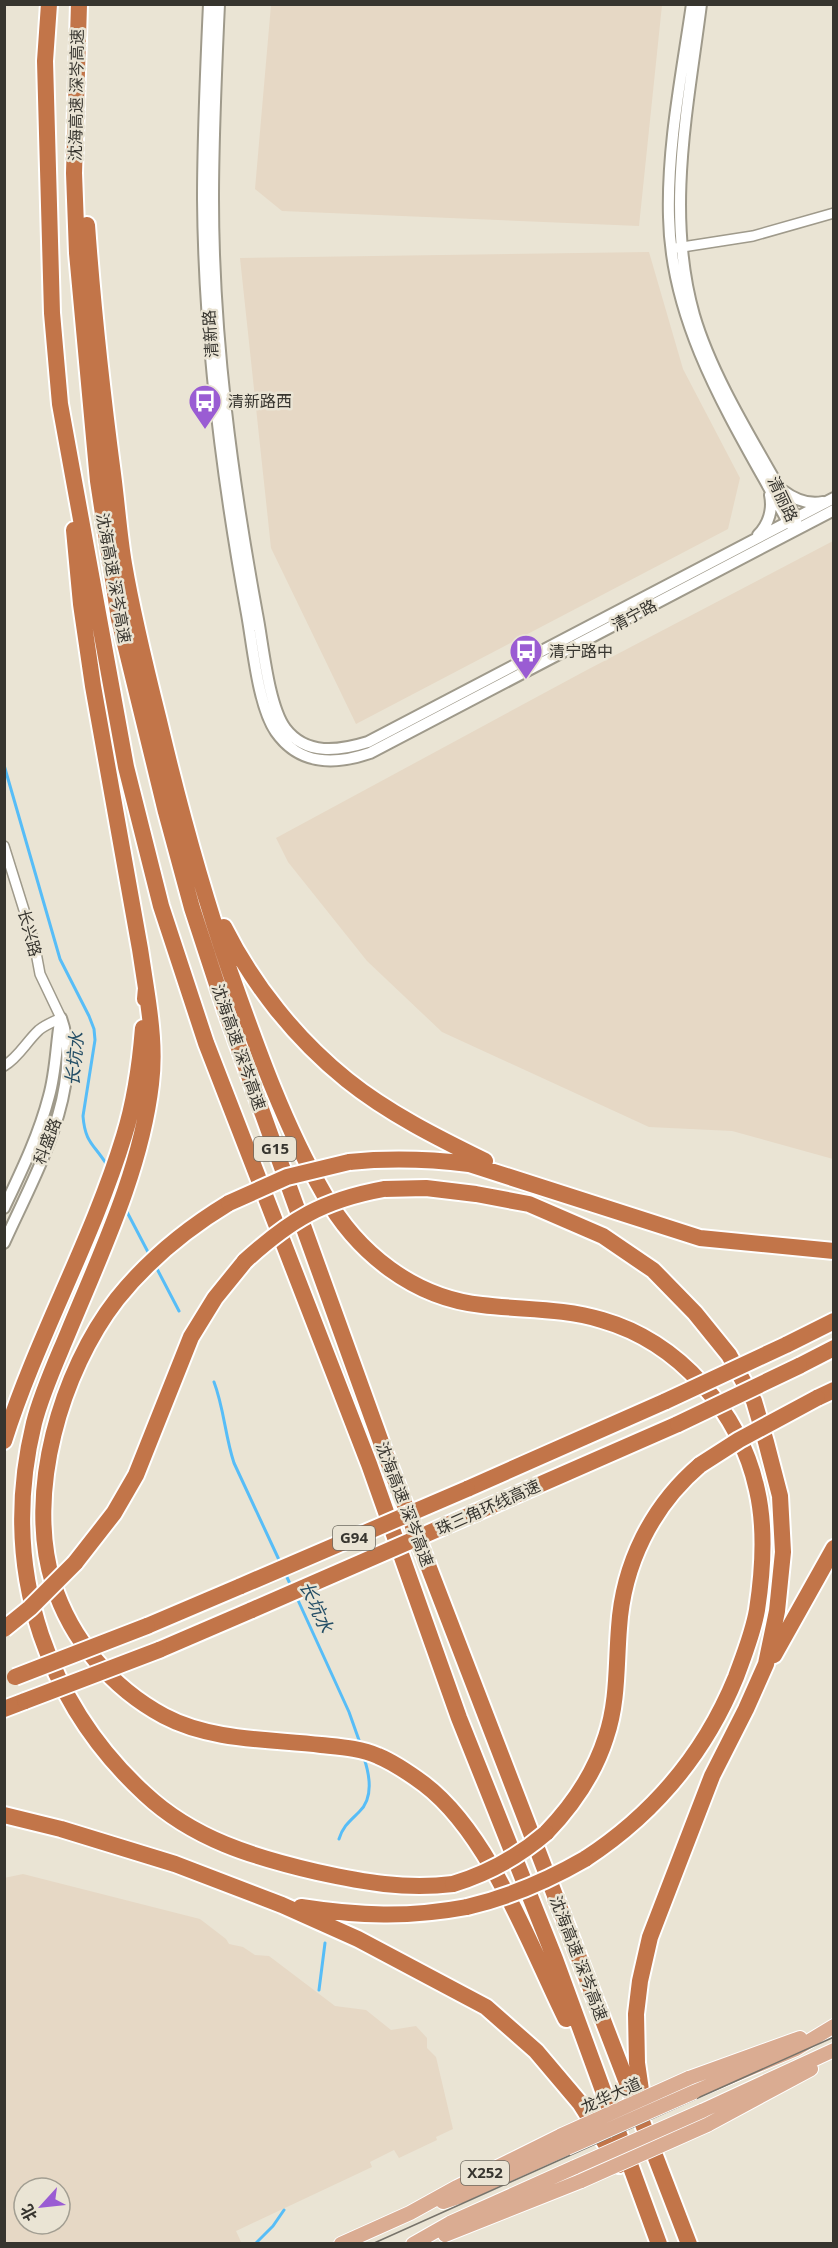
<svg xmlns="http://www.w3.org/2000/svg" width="838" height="2248" font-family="'Open Sans','Noto Sans SC',sans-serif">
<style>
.industrial{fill:#e6d8c5;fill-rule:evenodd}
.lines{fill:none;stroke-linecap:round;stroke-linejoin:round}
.stream{stroke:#57bdf7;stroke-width:3}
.minor-casing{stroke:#9f9a8b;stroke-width:12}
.tertiary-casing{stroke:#9f9a8b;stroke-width:14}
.primary-casing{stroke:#fff;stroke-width:16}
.motorway-casing{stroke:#fff;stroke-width:20}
.minor{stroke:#fff;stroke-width:9}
.tertiary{stroke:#fff;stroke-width:10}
.primary{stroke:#daac92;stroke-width:14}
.motorway{stroke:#c27549;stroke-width:16}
.tram{stroke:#77736a;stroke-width:1.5}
.primary-bridge-casing{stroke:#fff;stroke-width:16;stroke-linecap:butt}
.motorway-bridge-casing{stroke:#fff;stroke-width:20;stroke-linecap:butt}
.primary-bridge{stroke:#daac92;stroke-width:14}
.motorway-bridge{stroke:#c27549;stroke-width:16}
.labels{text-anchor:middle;stroke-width:5;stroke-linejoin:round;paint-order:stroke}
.shield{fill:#eae4d4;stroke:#6d6a60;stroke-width:1.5}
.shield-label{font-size:15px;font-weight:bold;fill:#37352f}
.street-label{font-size:16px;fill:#37352f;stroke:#eae4d4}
.poi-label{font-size:16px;fill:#37352f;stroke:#eae4d4;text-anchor:start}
.water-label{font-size:18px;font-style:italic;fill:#244e66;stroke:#eae4d4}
</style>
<rect width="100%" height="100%" fill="#eae4d4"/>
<path class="industrial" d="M 271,5 L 662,5 L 639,226 L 282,211 L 255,189 Z
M 649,252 L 683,369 L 740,478 L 728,529 L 356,724 L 271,548 L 240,258 Z
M 833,541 L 833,1159 L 732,1131 L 649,1127 L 442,1032 L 367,961 L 288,862 L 276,838 L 585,671 Z
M 23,1874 L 200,1919 L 226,1939 L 229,1944 L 243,1947 L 255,1955 L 269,1956 L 335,2006 L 366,2010 L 391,2030 L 416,2026 L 427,2038 L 427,2048 L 436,2057 L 453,2129 L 436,2137 L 437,2140 L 399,2158 L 394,2150 L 370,2162 L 372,2167 L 236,2231 L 241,2242 L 239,2243 L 5,2243 L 4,1878 ZM 24,2188 L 60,2188 L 60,2224 L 24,2224 Z"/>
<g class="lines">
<path class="stream" d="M 4,765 L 60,959 L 89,1016 L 94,1029 L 95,1040 L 83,1116 C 85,1143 94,1144 107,1165
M 126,1210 L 149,1254
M 155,1265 L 179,1311
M 214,1382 C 224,1408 225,1436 234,1463 L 280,1562
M 285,1573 L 291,1586
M 297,1598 L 349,1712 L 360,1743
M 339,1839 C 343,1826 350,1821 359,1812 C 374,1798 370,1776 364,1758
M 319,1990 L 325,1943
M 255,2244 L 273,2226 L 284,2210"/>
<defs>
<path id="minor" d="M 676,248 L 753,236 L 834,213
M 4,846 L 34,942 L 40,974 L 61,1018 C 53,1022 45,1025 39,1030 C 26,1042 19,1057 4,1066"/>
<path id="tertiary" d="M 209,4 C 206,69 203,134 203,199 C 204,338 222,478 247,614 C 253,647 258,706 276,732 C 300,766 335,765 370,753 L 834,510
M 219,4 C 216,69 213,134 213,199 C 213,338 232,478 257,614 C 263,644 268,704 285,728 C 306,756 339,751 368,742 L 834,498
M 692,4 C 682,74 667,146 669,217 C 671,329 736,426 788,522 L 793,526
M 701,4 C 688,107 665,213 694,315 C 714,383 762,455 796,518 L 796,523
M 782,490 C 794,499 809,505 823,502
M 758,535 C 769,524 773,509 770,495
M 4,1208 C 21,1172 39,1135 49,1096 C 56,1071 56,1046 60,1022
M 4,1243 C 32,1180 86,1088 61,1018"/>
<path id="primary" d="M 689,2078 L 800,2038
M 694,2092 L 796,2049 L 834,2026
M 702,2111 L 834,2050
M 707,2125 L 811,2069
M 443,2202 L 461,2196 L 567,2148
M 445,2235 L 581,2181
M 341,2244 L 410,2213 L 457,2187 L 562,2135
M 413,2244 L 450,2223 L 575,2167"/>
<path id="motorway" d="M 49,4 L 45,61 L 52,313 L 60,404 L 126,767 L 161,906 L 206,1043 L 369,1464 L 459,1718 L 555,1959 L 659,2244
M 79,4 L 74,173 L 77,253 L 98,481 L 119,619 L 166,812 L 192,908 L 225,1009 L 386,1456 L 689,2244
M 87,225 C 93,308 102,391 113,474 C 117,504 119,534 124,564 C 133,617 146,669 159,721 C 179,806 202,890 230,972 C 257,1048 284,1125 324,1194 C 357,1253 414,1298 482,1305 C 522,1310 563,1308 602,1320 C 679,1342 740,1412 757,1490 C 766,1529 763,1571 757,1610 C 753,1633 744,1655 736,1677 C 705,1753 654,1814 585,1859
M 74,530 L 81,604 L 93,686 L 140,949 L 146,988 L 145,999
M 224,927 C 253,985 296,1039 347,1080 C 388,1113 438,1138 485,1161
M 146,988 C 151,1020 155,1052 151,1084 C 141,1170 101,1253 68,1333 C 56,1362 42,1392 34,1423 C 17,1493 18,1566 41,1635 C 62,1697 97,1750 145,1794 C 193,1839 253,1857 317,1872 C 363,1882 405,1890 453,1884
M 349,1162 C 390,1158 428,1159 469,1164 L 700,1238 L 834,1251
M 384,1189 L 426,1188 L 476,1194 L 529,1204 L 603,1236 L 653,1270 L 695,1313 L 729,1355 L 754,1401 L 766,1442 L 780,1496 L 783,1552 L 777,1611 L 766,1664 L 746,1709 L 712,1776 L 650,1937 L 640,1981 L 636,2014 L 637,2063 L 643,2104
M 229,1203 C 186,1229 149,1259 117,1299 C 61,1371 25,1493 53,1583 C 71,1640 112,1688 164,1716 C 211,1741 270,1739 321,1745 C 340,1747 360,1748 378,1756 C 395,1763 409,1773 424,1784 C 489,1833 530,1946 566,2019
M 786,1345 L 834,1321
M 799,1366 L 834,1348
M 817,1398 L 834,1390
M 4,1441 C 37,1337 92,1241 124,1136 C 135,1101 140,1065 143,1028
M 467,1489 L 666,1401
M 477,1512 L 678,1424
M 75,1563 L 114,1513 L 136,1475 L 191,1337 L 215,1298 L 245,1261
M 147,1626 L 241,1586
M 159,1650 L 252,1610
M 774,1655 L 834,1548
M 4,1709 L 25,1701
M 4,1815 L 61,1829 L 175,1864 L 282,1905 L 358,1939 L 486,2007 L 536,2051 L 580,2103 L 619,2165
M 546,1833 C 573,1805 594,1775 606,1737 C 618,1702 616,1665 619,1628 C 623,1564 652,1506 700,1465
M 301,1907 C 359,1916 408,1918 467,1907"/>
</defs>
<use href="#minor" class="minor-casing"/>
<use href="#tertiary" class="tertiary-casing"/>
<use href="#primary" class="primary-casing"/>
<use href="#motorway" class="motorway-casing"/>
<use href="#minor" class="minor"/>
<use href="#tertiary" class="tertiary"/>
<use href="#primary" class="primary"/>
<use href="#motorway" class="motorway"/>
<path class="tram" d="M 372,2244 L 834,2037"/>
<defs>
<path id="primary-bridge" d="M 562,2135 L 689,2078
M 567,2148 L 694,2092
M 575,2167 L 702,2111
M 581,2181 L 707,2125"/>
<path id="motorway-bridge" d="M 229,1203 L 287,1177 L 349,1162
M 245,1261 C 290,1220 323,1200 384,1189
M 666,1401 L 786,1345
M 678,1424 L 799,1366
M 700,1465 L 739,1440 L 817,1398
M 241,1586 L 467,1489
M 252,1610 L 477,1512
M 4,1629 L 30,1608 L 75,1563
M 15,1677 L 147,1626
M 25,1701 L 159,1650
M 453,1884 C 489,1873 518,1857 546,1833
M 467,1907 C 509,1897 547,1881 585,1859"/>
</defs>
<use href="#primary-bridge" class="primary-bridge-casing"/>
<use href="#motorway-bridge" class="motorway-bridge-casing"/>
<use href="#primary-bridge" class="primary-bridge"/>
<use href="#motorway-bridge" class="motorway-bridge"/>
</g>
<defs>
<symbol id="bus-pin" viewBox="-11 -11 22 30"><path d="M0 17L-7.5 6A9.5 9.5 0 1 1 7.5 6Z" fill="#9a5cd3" stroke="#eae4d4"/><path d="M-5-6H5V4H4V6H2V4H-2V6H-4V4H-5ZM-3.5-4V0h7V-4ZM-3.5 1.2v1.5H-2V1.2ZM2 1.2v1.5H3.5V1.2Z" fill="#fff"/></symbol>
</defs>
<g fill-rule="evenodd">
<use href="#bus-pin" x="186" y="382" width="38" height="52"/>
<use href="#bus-pin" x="507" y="632" width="38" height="52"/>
</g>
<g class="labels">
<g class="shield">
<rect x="254" y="1137" width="42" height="24" rx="4.5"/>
<rect x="333" y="1526" width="42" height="24" rx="4.5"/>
<rect x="461" y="2161" width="48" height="24" rx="4.5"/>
</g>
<g class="shield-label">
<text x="275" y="1154">G15</text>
<text x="354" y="1543">G94</text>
<text x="485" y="2178">X252</text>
</g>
<g class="street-label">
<text transform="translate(76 95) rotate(-89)" y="6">沈海高速 深岑高速</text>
<text transform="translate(210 334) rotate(-94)" y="6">清新路</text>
<text transform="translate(783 499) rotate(65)" y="6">清丽路</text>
<text transform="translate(114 578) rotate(80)" y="6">沈海高速 深岑高速</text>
<text transform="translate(634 615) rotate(-28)" y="6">清宁路</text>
<text transform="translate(30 933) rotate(75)" y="6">长兴路</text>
<text transform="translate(239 1047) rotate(71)" y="6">沈海高速 深岑高速</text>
<text transform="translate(47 1141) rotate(-69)" y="6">科盛路</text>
<text transform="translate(405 1504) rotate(69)" y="6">沈海高速 深岑高速</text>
<text transform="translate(488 1507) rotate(-24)" y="6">珠三角环线高速</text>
<text transform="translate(579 1958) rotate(69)" y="6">沈海高速 深岑高速</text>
<text transform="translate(611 2095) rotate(-24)" y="6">龙华大道</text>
</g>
<g class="poi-label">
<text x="228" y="407">清新路西</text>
<text x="549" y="657">清宁路中</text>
</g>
<g class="water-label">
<text transform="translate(75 1059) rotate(-85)" y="6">长坑水</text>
<text transform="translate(316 1607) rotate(65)" y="6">长坑水</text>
</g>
</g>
<rect width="838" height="2248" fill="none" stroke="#37352f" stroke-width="12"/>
<g transform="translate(42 2206) rotate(243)"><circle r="28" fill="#eae4d4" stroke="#a29e92" stroke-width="1.5"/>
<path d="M0-4.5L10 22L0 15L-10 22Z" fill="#9a5cd3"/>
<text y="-9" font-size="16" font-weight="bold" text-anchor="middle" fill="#37352f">北</text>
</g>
</svg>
